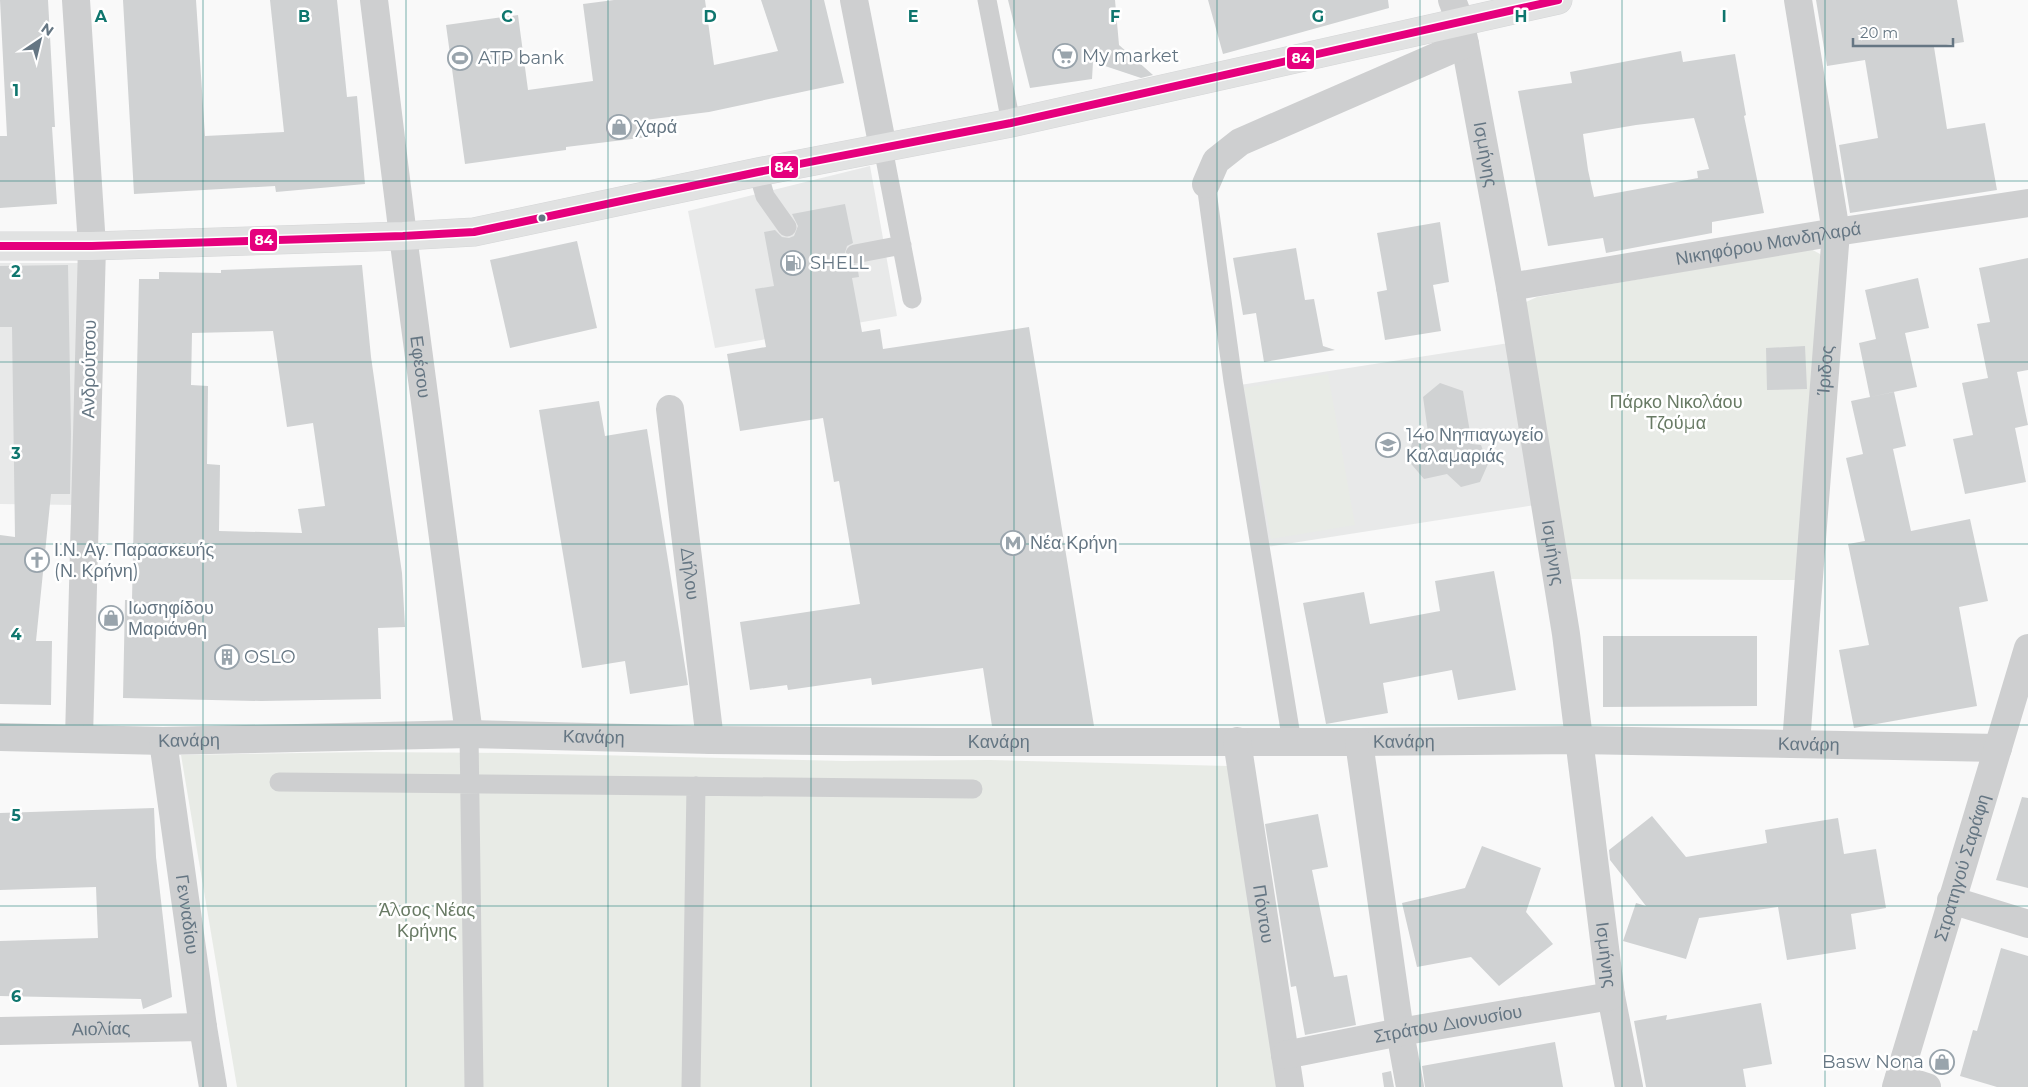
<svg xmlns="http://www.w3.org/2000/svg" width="2028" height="1087" font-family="Montserrat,sans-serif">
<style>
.built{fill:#e8e9e9}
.green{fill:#e8ebe6}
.building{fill:#d0d2d3;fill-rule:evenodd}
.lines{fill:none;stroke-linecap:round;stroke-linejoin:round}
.secondary-casing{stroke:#d5d6d7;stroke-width:29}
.service{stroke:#cecfd0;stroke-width:19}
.minor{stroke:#cecfd0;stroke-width:28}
.tertiary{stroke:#cecfd0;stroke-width:28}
.secondary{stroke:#e1e2e2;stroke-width:28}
.bus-1-casing{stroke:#fff;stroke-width:11}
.bus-1{stroke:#e5007d;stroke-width:8}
.grid{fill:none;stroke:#0f766e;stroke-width:1;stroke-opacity:0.55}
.bus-dot{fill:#657683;stroke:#fff;stroke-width:2}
.labels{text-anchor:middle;stroke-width:5;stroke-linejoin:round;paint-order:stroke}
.poi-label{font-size:18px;fill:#657683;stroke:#fff;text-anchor:start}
.street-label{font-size:18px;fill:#657683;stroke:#fff}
.park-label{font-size:18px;fill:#687a64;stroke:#fff}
.grid-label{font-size:16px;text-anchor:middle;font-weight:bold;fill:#0f766e;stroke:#fff;stroke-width:5;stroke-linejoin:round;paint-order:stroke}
.line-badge{stroke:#fff;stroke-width:2}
.badge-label{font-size:14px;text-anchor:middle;font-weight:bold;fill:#fff}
</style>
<rect width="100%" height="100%" fill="#f9f9f9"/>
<path class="built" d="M 870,166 L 897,316 L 715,348 L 688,211 Z
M 0,263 L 80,263 L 76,505 L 0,504 Z
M 1509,343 L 1535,505 L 1266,547 L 1240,385 Z"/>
<path class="green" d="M 1811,249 L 1820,254 L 1825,263 L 1799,580 L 1565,579 L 1521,310 L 1526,302 L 1537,297 Z
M 1328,374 L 1355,525 L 1271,539 L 1244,388 Z
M 366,752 L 513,753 L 843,761 L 990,760 L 1228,766 L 1282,1087 L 237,1087 L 181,755 Z"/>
<path class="building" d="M 0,0 L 48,0 L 55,127 L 52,127 L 57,204 L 0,208 L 0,136 L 7,136 Z
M 123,0 L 196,0 L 205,136 L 284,132 L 270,0 L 337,0 L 347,97 L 357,96 L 365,184 L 276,192 L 275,186 L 134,194 Z
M 614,0 L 705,0 L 714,65 L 778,51 L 761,0 L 824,0 L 844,83 L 709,112 L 645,120 L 648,137 L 566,147 L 566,150 L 465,164 L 446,25 L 518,15 L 528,90 L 593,81 L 583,4 Z
M 1008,0 L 1115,0 L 1119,45 L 1153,75 L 1141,78 L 1093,62 L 1092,79 L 1030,88 Z
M 1208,0 L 1388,0 L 1389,8 L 1223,54 Z
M 1816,0 L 1957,0 L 1964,42 L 1934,47 L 1947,129 L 1985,123 L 1997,190 L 1850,213 L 1839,145 L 1878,138 L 1865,60 L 1827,66 Z
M 1681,51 L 1683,62 L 1735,54 L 1746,115 L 1744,116 L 1764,213 L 1712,222 L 1712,233 L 1606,253 L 1603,238 L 1548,246 L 1518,91 L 1572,83 L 1570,72 ZM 1694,118 L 1709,169 L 1697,171 L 1698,178 L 1594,197 L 1588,170 L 1583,134 L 1636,125 Z
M 845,204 L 853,243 L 847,246 L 844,256 L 847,262 L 857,265 L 859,277 L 852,278 L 862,332 L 880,329 L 883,349 L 1029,327 L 1094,726 L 992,726 L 983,668 L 872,685 L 871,678 L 788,690 L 787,685 L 750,690 L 740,622 L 860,604 L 839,481 L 834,482 L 823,418 L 740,431 L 727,354 L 766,347 L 755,289 L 774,286 L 764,232 L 775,230 L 782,237 L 789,238 L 794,236 L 798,226 L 792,214 Z
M 1440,222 L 1449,282 L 1433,285 L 1441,331 L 1385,340 L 1377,292 L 1387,290 L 1377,233 Z
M 577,241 L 597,328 L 510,348 L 490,260 Z
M 1296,248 L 1305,300 L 1314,299 L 1323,346 L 1335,350 L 1264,362 L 1256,313 L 1243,315 L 1233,258 Z
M 2028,258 L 2028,370 L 2017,372 L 2028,425 L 2015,428 L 2026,482 L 1965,494 L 1953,439 L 1973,435 L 1962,383 L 1988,378 L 1977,324 L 1990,322 L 1979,268 Z
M 68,265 L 71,434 L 70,494 L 51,494 L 36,641 L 52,641 L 51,705 L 0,704 L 0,535 L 15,537 L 12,327 L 0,327 L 0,266 Z
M 362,265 L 371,357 L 402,573 L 405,627 L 378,628 L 381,699 L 261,701 L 123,698 L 125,600 L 132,600 L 139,279 L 159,279 L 159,272 L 221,273 L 221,270 ZM 273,331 L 287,427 L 313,423 L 325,506 L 298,509 L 302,533 L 219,531 L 220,465 L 207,464 L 208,386 L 191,385 L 192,333 Z
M 1918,278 L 1929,328 L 1905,333 L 1917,387 L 1870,397 L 1859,343 L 1876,339 L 1865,290 Z
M 1805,346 L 1807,389 L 1767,390 L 1766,348 Z
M 1440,383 L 1463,391 L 1472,444 L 1481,445 L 1488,464 L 1480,482 L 1461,487 L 1447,474 L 1424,479 L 1407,459 L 1415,434 L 1428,432 L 1423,397 Z
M 1894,392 L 1906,446 L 1893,449 L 1911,531 L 1970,519 L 1988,601 L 1959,607 L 1977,706 L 1854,728 L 1839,650 L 1869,645 L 1848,544 L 1865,541 L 1846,458 L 1863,454 L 1851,401 Z
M 599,401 L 605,436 L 647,429 L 688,685 L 630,694 L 625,661 L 582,668 L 539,410 Z
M 1494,571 L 1516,690 L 1458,700 L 1452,670 L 1383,683 L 1388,713 L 1326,724 L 1303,603 L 1364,592 L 1370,624 L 1440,611 L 1435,581 Z
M 1603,636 L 1757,636 L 1757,706 L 1603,707 Z
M 2022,797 L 2028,798 L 2028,888 L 1996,880 Z
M 154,808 L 156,857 L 172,997 L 143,1009 L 141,999 L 0,996 L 0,941 L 98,938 L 96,887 L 0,890 L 0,813 Z
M 1318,814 L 1328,867 L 1312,870 L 1334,977 L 1347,975 L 1356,1025 L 1305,1035 L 1296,986 L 1291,987 L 1265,824 Z
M 1652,816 L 1686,857 L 1767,843 L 1765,830 L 1838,818 L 1844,854 L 1876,849 L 1886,908 L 1851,914 L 1856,949 L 1787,960 L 1778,907 L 1699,918 L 1686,959 L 1623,941 L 1636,903 L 1646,906 L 1610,860 L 1609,850 Z
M 1482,846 L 1541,868 L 1526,912 L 1553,944 L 1499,986 L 1471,957 L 1417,967 L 1402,903 L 1465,888 Z
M 2001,948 L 2028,956 L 2028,1087 L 1997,1087 L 1960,1076 L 1973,1030 L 1977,1031 Z
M 1761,1003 L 1772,1064 L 1743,1069 L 1746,1087 L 1646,1087 L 1634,1021 L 1667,1015 L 1666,1020 Z
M 1555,1042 L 1563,1087 L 1425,1087 L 1422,1066 Z
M 1391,1071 L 1394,1087 L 1384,1087 L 1382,1073 Z"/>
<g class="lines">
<defs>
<path id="secondary" d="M 0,246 L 92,246 L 403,236 L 474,232 L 758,172 L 1011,123 L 1558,0"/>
</defs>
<use href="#secondary" class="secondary-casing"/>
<path class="service" d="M 987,0 L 1011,123
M 883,148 L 912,299
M 758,172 L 765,196 L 787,227
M 1206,184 L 1233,381 L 1292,742
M 855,254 L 902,245
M 469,734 L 474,1087
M 279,782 L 973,789
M 691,1087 L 696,786"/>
<g class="minor">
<path d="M 76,0 L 92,246 L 79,738"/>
<path d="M 854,0 L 883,148"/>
<path id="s1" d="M 1452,0 L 1460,21 L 1465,44 L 1510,287 L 1566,634 L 1611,996 L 1629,1087"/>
<path d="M 1206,184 L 1216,161 L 1240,142 L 1465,44"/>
<path id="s2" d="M 403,236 L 469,734"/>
<path id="s3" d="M 1510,287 L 1836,232 L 2028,203"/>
<path id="s4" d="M 670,409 L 710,740"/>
<path id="s5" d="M 0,737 L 163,741 L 469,734 L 710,740 L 938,742 L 1359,742 L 1578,740 L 1998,748"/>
<path id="s6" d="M 163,741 L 203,1027 L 213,1087"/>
<path id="s7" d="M 1237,741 L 1290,1087"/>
<path d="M 1359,742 L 1400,1032 L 1410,1087"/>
<path id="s8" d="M 1796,743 L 1836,232 L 1798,0"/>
<path d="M 1951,900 L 2028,924"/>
<path id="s9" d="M 0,1031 L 203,1027"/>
<path id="s10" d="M 1285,1055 L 1400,1032 L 1611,996"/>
<path d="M 1899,1078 L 1927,1087"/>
</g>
<g class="tertiary">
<path d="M 374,0 L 403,236"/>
<path id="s11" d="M 1896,1087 L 2028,648"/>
</g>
<use href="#secondary" class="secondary"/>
<defs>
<path id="bus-1" d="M 0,246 L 92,246 L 403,236 L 474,232 L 758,172 L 1011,123 L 1558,0"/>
</defs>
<use href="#bus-1" class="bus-1-casing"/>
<use href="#bus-1" class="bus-1"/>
</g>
<path class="grid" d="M 203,0 L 203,1087M 406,0 L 406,1087M 608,0 L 608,1087M 811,0 L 811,1087M 1014,0 L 1014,1087M 1217,0 L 1217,1087M 1420,0 L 1420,1087M 1622,0 L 1622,1087M 1825,0 L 1825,1087M 0,181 L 2028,181M 0,362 L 2028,362M 0,544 L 2028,544M 0,725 L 2028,725M 0,906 L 2028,906"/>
<defs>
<symbol id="supermarket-ring" viewBox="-11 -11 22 22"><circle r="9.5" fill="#fff" stroke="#99a4ac" stroke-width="1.5"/><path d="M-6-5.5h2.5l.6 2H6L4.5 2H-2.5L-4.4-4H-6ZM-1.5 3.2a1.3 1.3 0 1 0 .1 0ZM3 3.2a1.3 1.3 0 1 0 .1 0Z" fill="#99a4ac"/></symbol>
<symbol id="stadium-ring" viewBox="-11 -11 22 22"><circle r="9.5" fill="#fff" stroke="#99a4ac" stroke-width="1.5"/><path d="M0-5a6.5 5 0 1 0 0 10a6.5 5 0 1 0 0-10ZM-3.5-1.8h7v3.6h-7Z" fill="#99a4ac"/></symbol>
<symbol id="shop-ring" viewBox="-11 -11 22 22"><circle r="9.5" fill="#fff" stroke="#99a4ac" stroke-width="1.5"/><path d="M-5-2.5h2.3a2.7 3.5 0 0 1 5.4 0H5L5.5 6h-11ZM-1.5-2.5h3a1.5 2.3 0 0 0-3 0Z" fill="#99a4ac"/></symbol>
<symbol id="fuel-ring" viewBox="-11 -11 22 22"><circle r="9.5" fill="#fff" stroke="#99a4ac" stroke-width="1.5"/><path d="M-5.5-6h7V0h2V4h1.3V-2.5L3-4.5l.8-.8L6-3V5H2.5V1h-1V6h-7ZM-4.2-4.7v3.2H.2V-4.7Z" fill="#99a4ac"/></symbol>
<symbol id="school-ring" viewBox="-11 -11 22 22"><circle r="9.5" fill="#fff" stroke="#99a4ac" stroke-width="1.5"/><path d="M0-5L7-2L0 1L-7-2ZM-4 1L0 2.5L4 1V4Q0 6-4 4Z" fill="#99a4ac"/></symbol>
<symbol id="metro-ring" viewBox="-11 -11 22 22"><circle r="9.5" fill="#fff" stroke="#99a4ac" stroke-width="1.5"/><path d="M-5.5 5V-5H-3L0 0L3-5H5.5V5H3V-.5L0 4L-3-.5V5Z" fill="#99a4ac"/></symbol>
<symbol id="church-ring" viewBox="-11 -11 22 22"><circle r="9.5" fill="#fff" stroke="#99a4ac" stroke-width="1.5"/><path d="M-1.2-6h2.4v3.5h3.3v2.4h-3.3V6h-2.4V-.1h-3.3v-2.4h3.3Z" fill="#99a4ac"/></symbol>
<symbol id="building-ring" viewBox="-11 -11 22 22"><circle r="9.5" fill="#fff" stroke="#99a4ac" stroke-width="1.5"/><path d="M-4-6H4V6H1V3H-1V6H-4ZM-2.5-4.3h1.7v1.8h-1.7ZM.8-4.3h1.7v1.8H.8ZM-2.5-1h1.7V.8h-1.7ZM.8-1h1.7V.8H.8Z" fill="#99a4ac"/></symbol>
</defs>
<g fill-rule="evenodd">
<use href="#supermarket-ring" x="1051" y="42" width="28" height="28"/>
<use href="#stadium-ring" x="446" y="44" width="28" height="28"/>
<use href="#shop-ring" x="605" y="113" width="28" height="28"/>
<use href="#fuel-ring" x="779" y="249" width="28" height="28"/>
<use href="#school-ring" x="1374" y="431" width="28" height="28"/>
<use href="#metro-ring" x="999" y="529" width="28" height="28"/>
<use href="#church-ring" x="23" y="546" width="28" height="28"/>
<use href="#shop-ring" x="97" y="604" width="28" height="28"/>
<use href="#building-ring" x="213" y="643" width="28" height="28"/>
<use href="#shop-ring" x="1928" y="1048" width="28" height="28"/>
</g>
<circle class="bus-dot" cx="542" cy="218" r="4.5"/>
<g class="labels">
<g class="poi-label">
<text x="1082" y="62">My market</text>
<text x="478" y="64">ATP bank</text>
<text x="636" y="133">Χαρά</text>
<text x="810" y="269">SHELL</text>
<text x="1406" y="441">14ο Νηπιαγωγείο<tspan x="1406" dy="21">Καλαμαριάς</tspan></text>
<text x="1030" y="549">Νέα Κρήνη</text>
<text x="54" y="556">Ι.Ν. Αγ. Παρασκευής<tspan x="54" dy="21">(Ν. Κρήνη)</tspan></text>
<text x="128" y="614">Ιωσηφίδου<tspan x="128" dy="21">Μαριάνθη</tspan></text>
<text x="244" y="663">OSLO</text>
<text x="1924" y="1068" text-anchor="end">Basw Nona</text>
</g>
<g class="street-label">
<text dy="6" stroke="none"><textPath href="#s1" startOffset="158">Ισμήνης</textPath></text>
<text dy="6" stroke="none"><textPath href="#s3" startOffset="262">Νικηφόρου Μανδηλαρά</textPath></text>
<text dy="6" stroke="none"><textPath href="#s2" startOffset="132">Εφέσου</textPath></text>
<text transform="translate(89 369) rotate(-89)" y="6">Ανδρούτσου</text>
<text dy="6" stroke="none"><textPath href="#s8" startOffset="374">Ίριδος</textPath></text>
<text dy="6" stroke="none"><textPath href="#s1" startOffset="562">Ισμήνης</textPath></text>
<text dy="6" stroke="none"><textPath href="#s4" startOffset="166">Δήλου</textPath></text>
<text dy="6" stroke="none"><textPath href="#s5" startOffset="594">Κανάρη</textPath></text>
<text dy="6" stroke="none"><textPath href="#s5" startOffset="189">Κανάρη</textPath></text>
<text dy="6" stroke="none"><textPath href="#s5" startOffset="999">Κανάρη</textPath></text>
<text dy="6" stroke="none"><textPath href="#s5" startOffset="1404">Κανάρη</textPath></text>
<text dy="6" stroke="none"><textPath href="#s5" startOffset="1809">Κανάρη</textPath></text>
<text dy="6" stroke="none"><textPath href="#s11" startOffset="229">Στρατηγού Σαράφη</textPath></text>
<text dy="6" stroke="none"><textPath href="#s6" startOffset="175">Γενναδίου</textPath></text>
<text dy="6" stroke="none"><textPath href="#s7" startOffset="175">Πόντου</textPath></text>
<text dy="6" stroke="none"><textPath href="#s1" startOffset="968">Ισμήνης</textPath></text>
<text dy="6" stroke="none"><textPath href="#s10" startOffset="166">Στράτου Διονυσίου</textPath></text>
<text dy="6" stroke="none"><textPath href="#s9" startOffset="101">Αιολίας</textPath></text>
</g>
<g class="park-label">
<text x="1676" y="408">Πάρκο Νικολάου<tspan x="1676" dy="21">Τζούμα</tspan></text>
<text x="427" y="916">Άλσος Νέας<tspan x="427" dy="21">Κρήνης</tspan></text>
</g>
</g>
<g class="grid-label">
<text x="101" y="22">A</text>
<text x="304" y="22">B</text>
<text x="507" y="22">C</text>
<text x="710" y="22">D</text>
<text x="913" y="22">E</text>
<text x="1115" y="22">F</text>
<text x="1318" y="22">G</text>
<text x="1521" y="22">H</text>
<text x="1724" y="22">I</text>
<text x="16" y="96">1</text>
<text x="16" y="277">2</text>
<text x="16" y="459">3</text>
<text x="16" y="640">4</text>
<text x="16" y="821">5</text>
<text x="16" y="1002">6</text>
</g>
<g class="line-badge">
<rect x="1286" y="46" width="29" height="24" rx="5" fill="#e5007d"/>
<rect x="770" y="155" width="29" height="24" rx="5" fill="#e5007d"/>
<rect x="249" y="228" width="29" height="24" rx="5" fill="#e5007d"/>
</g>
<g class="badge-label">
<text x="1301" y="63">84</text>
<text x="784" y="172">84</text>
<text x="264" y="245">84</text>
</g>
<g transform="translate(40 40) rotate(35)" stroke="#ffffff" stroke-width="4" paint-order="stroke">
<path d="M0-4L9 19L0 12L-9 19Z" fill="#657683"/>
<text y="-8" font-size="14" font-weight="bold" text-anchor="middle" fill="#657683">N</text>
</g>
<path d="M1853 38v8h100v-8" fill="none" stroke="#657683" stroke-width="2.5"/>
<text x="1860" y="38" font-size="15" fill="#657683" stroke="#ffffff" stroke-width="4" paint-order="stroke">20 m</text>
</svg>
